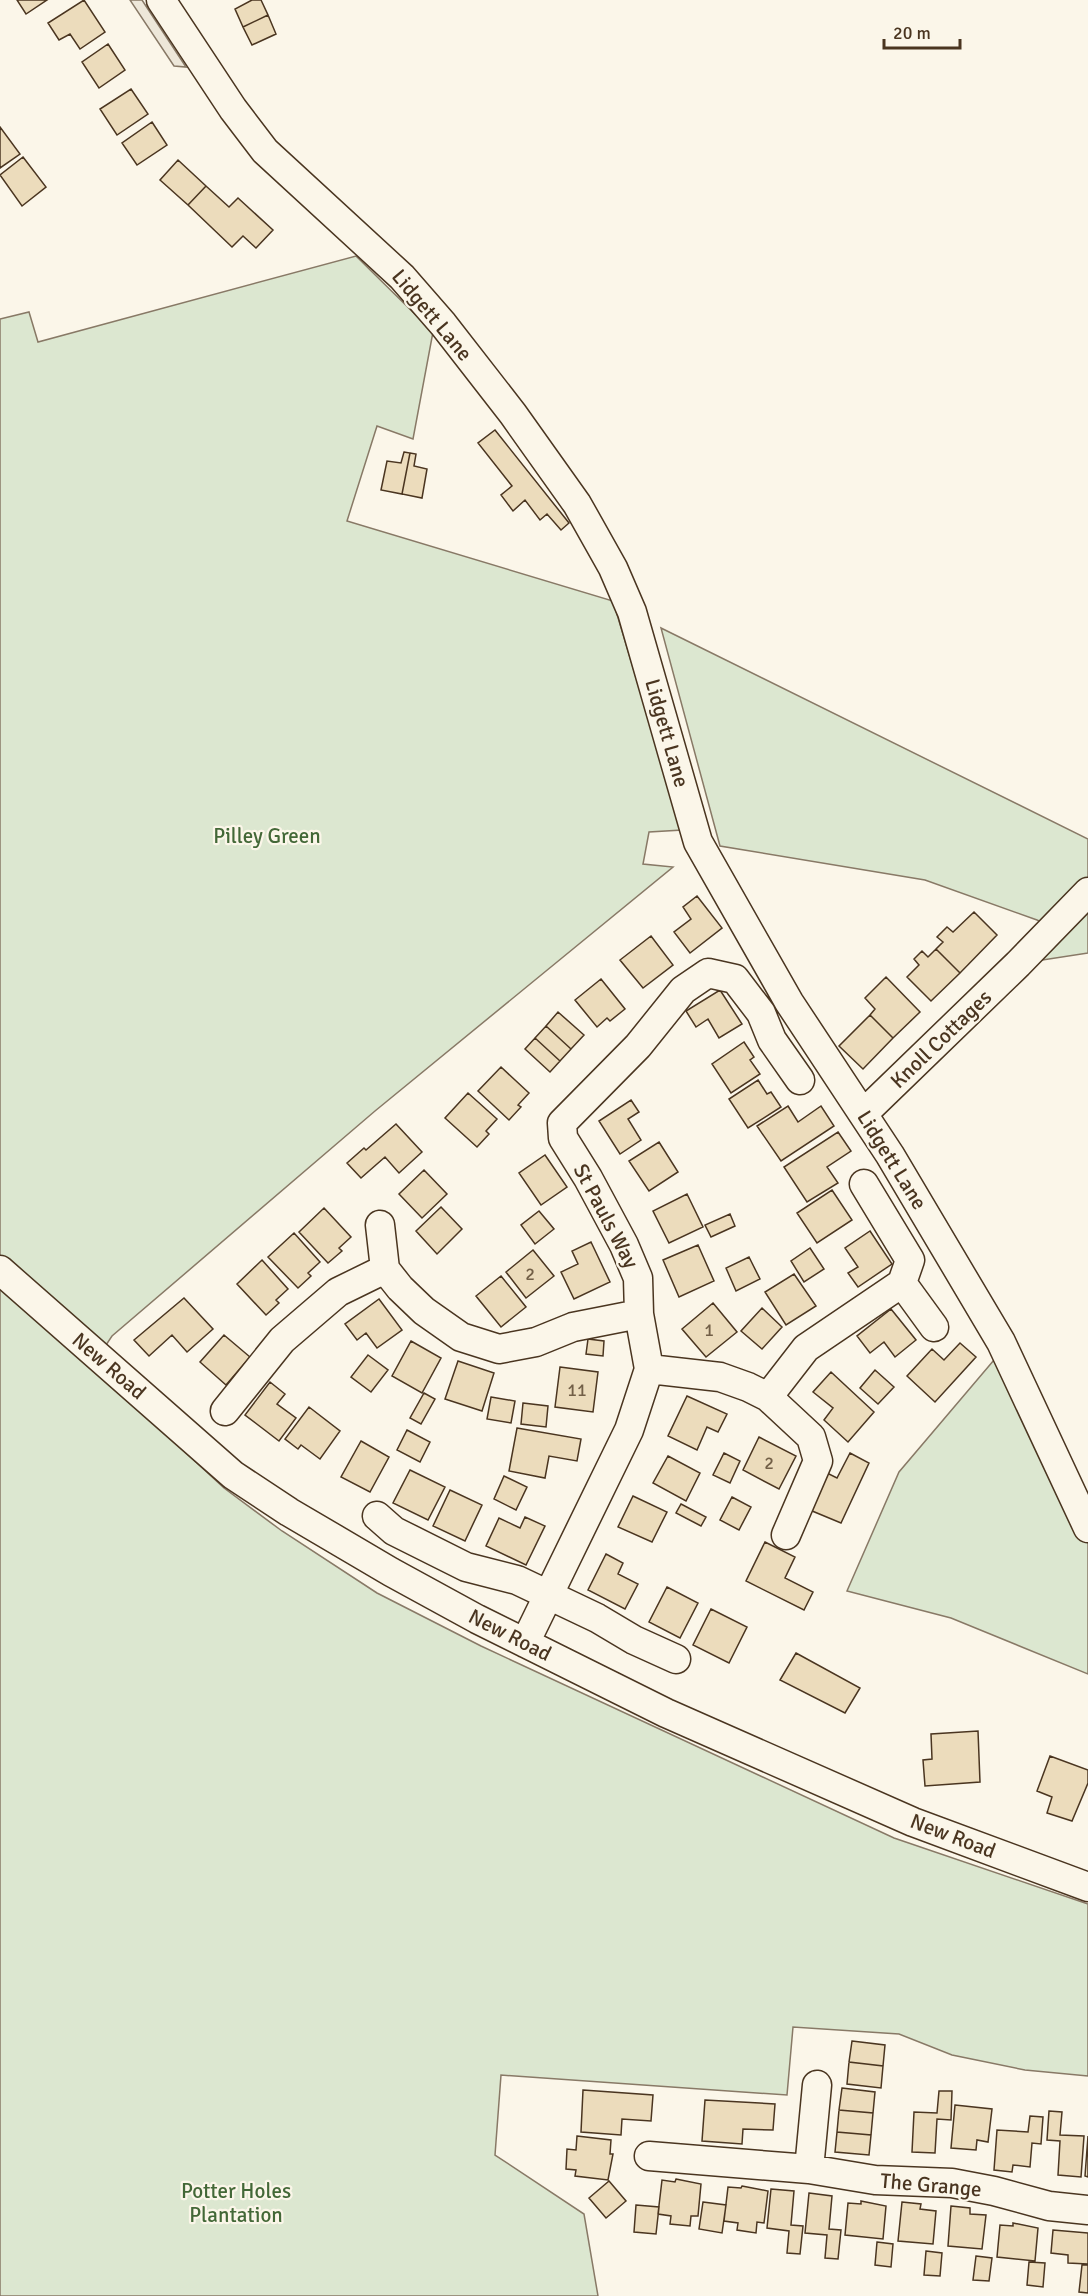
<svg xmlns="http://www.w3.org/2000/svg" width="1088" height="2296" font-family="Signika,sans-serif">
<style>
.green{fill:#dce7d0;stroke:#887966;stroke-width:1.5}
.parking{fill:#ede7d9;stroke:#887966;stroke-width:1.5}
.building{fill:#ecdcbc;stroke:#4a3520;stroke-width:1.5}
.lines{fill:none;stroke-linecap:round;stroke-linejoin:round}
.minor-casing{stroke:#4a3520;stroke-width:31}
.minor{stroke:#fbf6e9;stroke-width:28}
.labels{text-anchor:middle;stroke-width:4.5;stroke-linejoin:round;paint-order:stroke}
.number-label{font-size:18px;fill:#725f47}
.street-label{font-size:21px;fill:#4a3520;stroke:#fbf6e9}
.park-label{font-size:21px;fill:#436837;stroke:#fbf6e9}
</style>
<rect width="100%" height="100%" fill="#fbf6e9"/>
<path class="green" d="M 356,256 L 433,332 L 413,439 L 377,426 L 347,521 L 613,601 L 682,830 L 649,832 L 643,864 L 673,867 L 375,1111 L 112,1336 L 92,1366 L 224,1488 L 282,1531 L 377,1593 L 481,1646 L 894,1838 L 1088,1904 L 1088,2076 L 1025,2070 L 952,2055 L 899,2034 L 793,2027 L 787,2095 L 501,2075 L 495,2155 L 584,2214 L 598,2296 L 0,2296 L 0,319 L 29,312 L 38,342 Z
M 661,628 L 1088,839 L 1088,953 L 1036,961 L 1059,931 L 1037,920 L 925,880 L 720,846 Z
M 994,1360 L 1088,1507 L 1088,1674 L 951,1618 L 847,1591 L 899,1472 Z"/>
<path class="parking" d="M 130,0 L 142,0 L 186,67 L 174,66 Z"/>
<path class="building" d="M 17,0 L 47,0 L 26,14 Z
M 84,0 L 105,32 L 80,49 L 70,34 L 59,40 L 48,23 Z
M 252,0 L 261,0 L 268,15 L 243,27 L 235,9 Z
M 268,15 L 276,34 L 252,45 L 243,27 Z
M 108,44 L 125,70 L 99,88 L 82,62 Z
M 131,89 L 148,114 L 117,135 L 100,109 Z
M 152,122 L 167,145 L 137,165 L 122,143 Z
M 0,127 L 20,154 L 0,168 Z
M 23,157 L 46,187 L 22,206 L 0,175 Z
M 178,160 L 206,186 L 188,205 L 160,180 Z
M 206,186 L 229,207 L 238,198 L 273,230 L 256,248 L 243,236 L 232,247 L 188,205 Z
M 495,430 L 569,523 L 561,530 L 547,514 L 540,520 L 525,500 L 513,511 L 501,495 L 512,486 L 478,443 Z
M 404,452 L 410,453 L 402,494 L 381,490 L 387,461 L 401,463 Z
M 410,453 L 416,454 L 414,466 L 427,469 L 422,498 L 402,494 Z
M 697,896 L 722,928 L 690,953 L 674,932 L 691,919 L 683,907 Z
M 974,912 L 997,935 L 960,973 L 936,949 L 943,942 L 937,937 L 947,927 L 953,932 Z
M 651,936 L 673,965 L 643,988 L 620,960 Z
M 936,949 L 960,973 L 931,1001 L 907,977 L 919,965 L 914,959 L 922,951 L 928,957 Z
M 886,977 L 920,1012 L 893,1038 L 870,1015 L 875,1009 L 865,998 Z
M 601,979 L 625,1009 L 610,1021 L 607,1018 L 597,1027 L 575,1000 Z
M 720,990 L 742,1024 L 719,1038 L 708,1019 L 696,1027 L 686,1011 Z
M 558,1012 L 584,1035 L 571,1049 L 546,1026 Z
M 870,1015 L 893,1038 L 863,1069 L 839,1046 Z
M 546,1026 L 571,1049 L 560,1061 L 535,1038 Z
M 535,1038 L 560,1061 L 550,1072 L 525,1049 Z
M 744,1042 L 754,1057 L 750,1060 L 760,1074 L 731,1093 L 712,1064 Z
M 501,1067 L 529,1093 L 518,1105 L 521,1107 L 509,1120 L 478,1091 Z
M 758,1080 L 767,1094 L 771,1092 L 781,1107 L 748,1128 L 729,1099 Z
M 468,1093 L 497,1119 L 486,1131 L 489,1134 L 477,1147 L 445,1118 Z
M 631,1100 L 639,1112 L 628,1119 L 641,1140 L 620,1154 L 599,1121 Z
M 788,1106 L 798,1122 L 821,1106 L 834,1126 L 781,1161 L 757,1126 Z
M 396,1124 L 422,1152 L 399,1173 L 385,1157 L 361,1178 L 347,1163 L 364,1148 L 366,1150 Z
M 838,1132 L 851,1151 L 827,1167 L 838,1183 L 807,1202 L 784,1167 Z
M 659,1142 L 678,1172 L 649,1191 L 629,1161 Z
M 545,1155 L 567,1187 L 541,1205 L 519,1173 Z
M 424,1170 L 447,1194 L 422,1218 L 399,1194 Z
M 832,1190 L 852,1220 L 817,1243 L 797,1213 Z
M 687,1194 L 703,1227 L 669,1243 L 653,1211 Z
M 441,1207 L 462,1229 L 437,1254 L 416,1231 Z
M 324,1208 L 351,1237 L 339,1248 L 342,1251 L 328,1263 L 299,1232 Z
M 539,1211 L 554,1229 L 535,1244 L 521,1225 Z
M 730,1214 L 735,1226 L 711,1237 L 705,1225 Z
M 870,1231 L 892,1264 L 858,1287 L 848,1273 L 858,1267 L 845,1248 Z
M 294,1233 L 320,1262 L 308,1273 L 311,1276 L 298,1288 L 268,1257 Z
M 591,1242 L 610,1282 L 574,1299 L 561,1272 L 578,1264 L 572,1251 Z
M 698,1245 L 714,1281 L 679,1297 L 663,1260 Z
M 810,1248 L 824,1269 L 804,1282 L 791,1261 Z
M 533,1250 L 554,1276 L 526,1298 L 506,1272 Z
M 749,1257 L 760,1279 L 736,1291 L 726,1268 Z
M 262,1260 L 288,1289 L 276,1300 L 279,1303 L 266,1315 L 237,1284 Z
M 794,1274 L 816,1306 L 786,1325 L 765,1292 Z
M 501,1276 L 526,1307 L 501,1327 L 476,1296 Z
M 184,1298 L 213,1329 L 187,1352 L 172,1335 L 149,1356 L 134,1340 Z
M 379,1299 L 402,1330 L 377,1348 L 366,1333 L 357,1340 L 345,1324 Z
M 713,1303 L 737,1332 L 706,1357 L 682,1329 Z
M 762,1308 L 782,1327 L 762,1349 L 741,1331 Z
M 891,1309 L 916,1340 L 895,1357 L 884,1342 L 870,1353 L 857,1336 Z
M 224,1335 L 250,1357 L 226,1385 L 200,1362 Z
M 588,1339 L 604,1341 L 603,1356 L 586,1354 Z
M 411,1341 L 441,1358 L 422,1393 L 392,1376 Z
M 960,1343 L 976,1357 L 935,1402 L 907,1376 L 932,1349 L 944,1360 Z
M 368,1355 L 388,1370 L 371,1392 L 351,1377 Z
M 458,1361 L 494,1373 L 482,1411 L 445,1399 Z
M 560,1367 L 598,1372 L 593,1412 L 555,1407 Z
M 875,1370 L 894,1387 L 878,1404 L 860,1388 Z
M 831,1372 L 874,1412 L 848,1442 L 824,1420 L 833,1408 L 813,1392 Z
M 270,1382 L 285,1394 L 277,1404 L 296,1418 L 279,1441 L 245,1415 Z
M 424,1393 L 435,1399 L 421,1424 L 410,1418 Z
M 687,1396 L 727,1414 L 718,1432 L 707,1427 L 697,1450 L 668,1436 Z
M 491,1397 L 515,1401 L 511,1423 L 487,1419 Z
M 523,1403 L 548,1406 L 546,1427 L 521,1424 Z
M 309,1407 L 340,1431 L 320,1459 L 301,1445 L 298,1449 L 285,1439 Z
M 517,1428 L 581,1439 L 577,1461 L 549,1456 L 545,1478 L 509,1471 Z
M 407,1430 L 430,1442 L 420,1462 L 397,1450 Z
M 759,1437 L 796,1456 L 779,1489 L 743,1470 Z
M 361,1441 L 389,1457 L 370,1492 L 341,1477 Z
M 724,1453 L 740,1461 L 730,1483 L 713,1475 Z
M 850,1453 L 869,1463 L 841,1523 L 805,1508 L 823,1471 L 837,1478 Z
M 668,1456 L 700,1473 L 686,1501 L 653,1483 Z
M 410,1470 L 445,1487 L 428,1520 L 393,1503 Z
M 504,1476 L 527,1487 L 516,1510 L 494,1499 Z
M 450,1490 L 482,1505 L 465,1541 L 433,1526 Z
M 633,1496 L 667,1512 L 652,1542 L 618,1527 Z
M 732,1497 L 751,1507 L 739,1530 L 720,1520 Z
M 681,1504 L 706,1517 L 701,1526 L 676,1513 Z
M 525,1517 L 545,1526 L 526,1565 L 486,1546 L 499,1518 L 520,1528 Z
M 765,1542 L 795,1557 L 785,1578 L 813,1592 L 804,1610 L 746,1581 Z
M 606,1554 L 623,1563 L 618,1574 L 638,1584 L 625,1609 L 588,1590 Z
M 667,1587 L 698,1603 L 680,1638 L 649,1622 Z
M 711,1609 L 747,1627 L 729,1663 L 693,1645 Z
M 796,1653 L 860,1688 L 845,1713 L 780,1680 Z
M 978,1731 L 980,1782 L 925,1786 L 923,1760 L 932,1759 L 931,1734 Z
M 1050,1756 L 1088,1770 L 1088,1783 L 1072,1821 L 1047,1813 L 1052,1797 L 1037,1791 Z
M 852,2041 L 885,2045 L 883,2066 L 849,2062 Z
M 849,2062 L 883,2066 L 881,2088 L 847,2084 Z
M 842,2088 L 875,2092 L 873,2113 L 839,2110 Z
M 583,2090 L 653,2095 L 651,2121 L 622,2119 L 621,2135 L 581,2132 Z
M 939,2091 L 952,2091 L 951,2120 L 937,2119 L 935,2153 L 912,2152 L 914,2112 L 937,2113 Z
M 705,2100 L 775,2104 L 773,2130 L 743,2129 L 742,2144 L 702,2141 Z
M 955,2105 L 992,2109 L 988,2142 L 977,2140 L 976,2150 L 951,2148 Z
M 839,2110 L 873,2113 L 871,2135 L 837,2132 Z
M 1049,2111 L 1062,2112 L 1060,2135 L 1084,2136 L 1081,2177 L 1058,2175 L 1060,2141 L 1047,2140 Z
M 1030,2116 L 1043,2117 L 1041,2144 L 1032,2143 L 1030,2167 L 1013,2165 L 1012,2172 L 994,2170 L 997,2130 L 1028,2132 Z
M 837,2132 L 871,2135 L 869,2155 L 835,2152 Z
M 577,2136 L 611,2140 L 610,2154 L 613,2154 L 608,2180 L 575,2176 L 576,2170 L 566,2169 L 567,2149 L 576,2150 Z
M 1088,2136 L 1088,2177 L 1085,2176 Z
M 676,2179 L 701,2184 L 698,2216 L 691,2216 L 690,2226 L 670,2224 L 671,2216 L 658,2214 L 662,2180 L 675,2182 Z
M 609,2181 L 626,2201 L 606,2218 L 589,2198 Z
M 742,2186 L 768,2191 L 764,2223 L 757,2222 L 756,2233 L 737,2230 L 738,2223 L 724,2221 L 728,2187 L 741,2188 Z
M 771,2189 L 794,2191 L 791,2225 L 803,2226 L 800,2254 L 787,2253 L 789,2231 L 767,2228 Z
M 809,2193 L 832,2196 L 829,2229 L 841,2230 L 838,2259 L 825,2258 L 827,2235 L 805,2233 Z
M 861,2201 L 886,2206 L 883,2239 L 845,2235 L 848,2203 L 861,2204 Z
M 703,2202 L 726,2205 L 722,2233 L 699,2229 Z
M 902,2202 L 921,2204 L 920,2209 L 936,2211 L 933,2244 L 898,2241 Z
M 636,2205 L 659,2207 L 656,2234 L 634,2232 Z
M 951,2206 L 970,2208 L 970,2214 L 986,2215 L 982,2249 L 948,2246 Z
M 1013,2223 L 1038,2228 L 1035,2261 L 997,2257 L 1000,2225 L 1013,2226 Z
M 1053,2230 L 1088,2233 L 1088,2264 L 1068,2263 L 1068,2255 L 1051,2253 Z
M 877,2242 L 893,2244 L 891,2267 L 875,2265 Z
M 926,2251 L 942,2253 L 940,2276 L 924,2275 Z
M 976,2256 L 992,2258 L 989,2281 L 973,2280 Z
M 1029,2262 L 1045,2263 L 1043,2287 L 1027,2285 Z
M 1082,2265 L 1088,2265 L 1088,2293 L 1079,2292 Z"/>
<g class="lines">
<defs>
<path id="minor" d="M 161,0 L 233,109 L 265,151 L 402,277 L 443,324 L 513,414 L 577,504 L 613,568 L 632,612 L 698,842 L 789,1002 L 890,1155 L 1001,1342 L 1088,1528
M 863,1114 L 1018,964 L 1088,892
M 864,1184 L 910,1260 L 902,1283
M 380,1225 L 385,1269 L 400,1288 L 424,1311 L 461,1337 L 499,1349 L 536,1342 L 573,1327 L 639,1314
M 0,1270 L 233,1475 L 289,1512 L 391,1572 L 477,1619 L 666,1713 L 913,1822 L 1088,1887
M 649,1369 L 720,1377 L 748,1387 L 768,1397 L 811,1437 L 818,1461 L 786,1535
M 768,1397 L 806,1348 L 902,1283 L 934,1327
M 225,1411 L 282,1340 L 338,1292 L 385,1269
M 377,1516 L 394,1531 L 466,1567 L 517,1580 L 597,1618 L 634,1640 L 676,1659
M 525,1643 L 629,1430 L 649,1369 L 639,1314 L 638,1278 L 624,1245 L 588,1178 L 563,1138 L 562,1123 L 638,1046 L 683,990 L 708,973 L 735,979 L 761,1013 L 772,1040 L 800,1080
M 649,2156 L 809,2169 L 875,2180 L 952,2183 L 994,2191 L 1049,2206 L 1088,2210
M 809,2169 L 817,2085"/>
</defs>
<use href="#minor" class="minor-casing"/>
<use href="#minor" class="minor"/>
</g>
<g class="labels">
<g class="number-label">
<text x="530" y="1280">2</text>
<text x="709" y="1336">1</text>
<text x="577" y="1396">11</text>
<text x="769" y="1469">2</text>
</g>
<g class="street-label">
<text transform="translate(432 315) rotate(50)" y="7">Lidgett Lane</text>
<text transform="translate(667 733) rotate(74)" y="7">Lidgett Lane</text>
<text transform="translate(941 1039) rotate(-44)" y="7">Knoll Cottages</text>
<text transform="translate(892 1160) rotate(58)" y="7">Lidgett Lane</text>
<text transform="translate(606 1216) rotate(62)" y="7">St Pauls Way</text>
<text transform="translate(109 1366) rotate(41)" y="7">New Road</text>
<text transform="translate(510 1635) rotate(27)" y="7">New Road</text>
<text transform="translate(953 1836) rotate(21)" y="7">New Road</text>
<text transform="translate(931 2185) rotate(5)" y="7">The Grange</text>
</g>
<g class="park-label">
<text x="267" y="843">Pilley Green</text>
<text x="236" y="2198">Potter Holes<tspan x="236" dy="24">Plantation</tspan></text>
</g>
</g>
<path d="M884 39v9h76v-9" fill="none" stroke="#4a3520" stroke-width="3"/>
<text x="893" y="39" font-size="18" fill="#4a3520" stroke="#fbf6e9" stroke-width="4.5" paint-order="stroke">20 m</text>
</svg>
